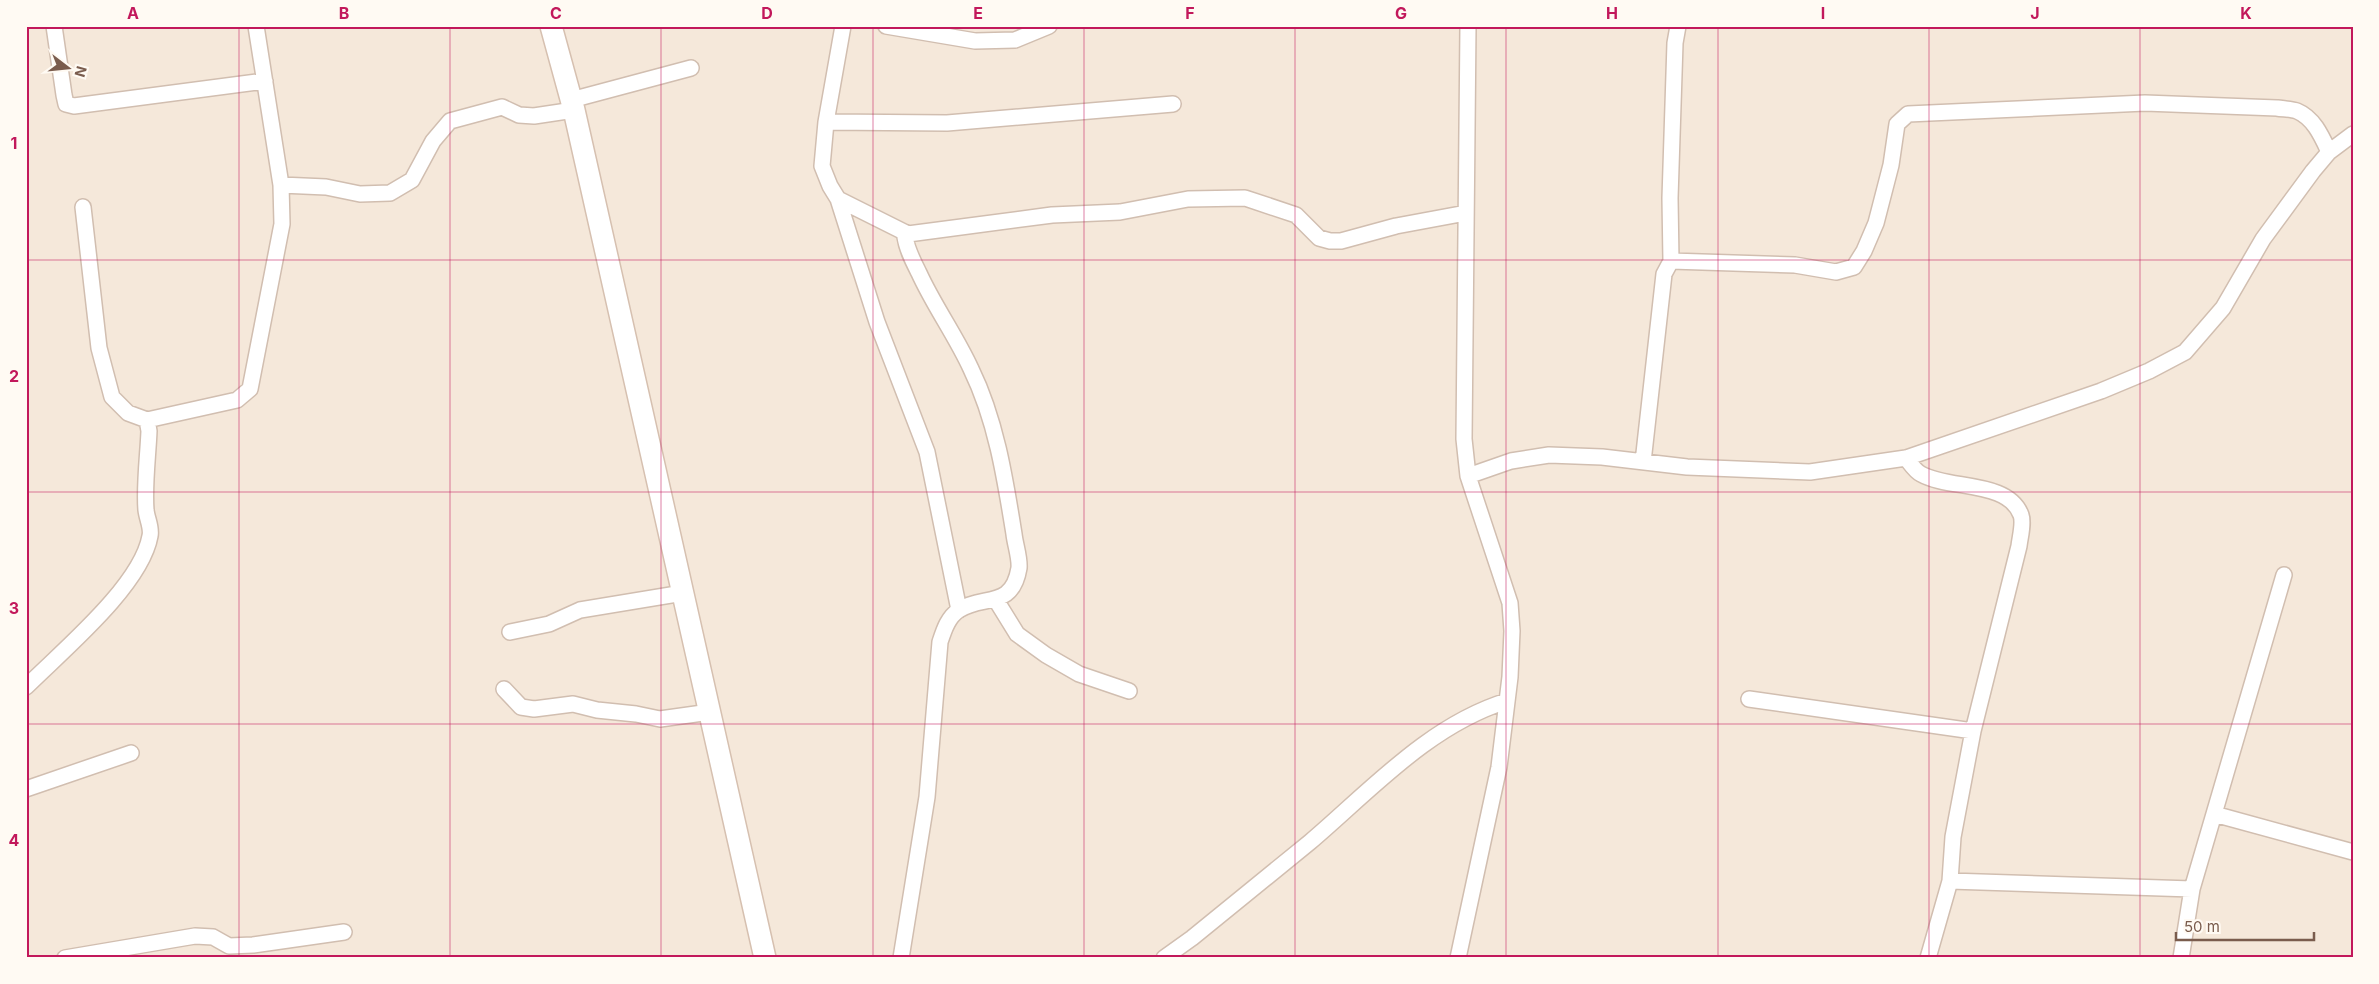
<svg xmlns="http://www.w3.org/2000/svg" width="2379" height="984" font-family="Inter,sans-serif">
<style>
.residential{fill:#f5e8da}
.lines{fill:none;stroke-linecap:round;stroke-linejoin:round}
.street-casing{stroke:#d1beb0;stroke-width:18}
.secondary-casing{stroke:#d6c0b0;stroke-width:24}
.street{stroke:#fff;stroke-width:15}
.secondary{stroke:#fff;stroke-width:21}
.grid{fill:none;stroke:#c2185b;stroke-width:1;stroke-opacity:0.55}
.neatline{fill:none;stroke:#c2185b;stroke-width:2}
.grid-label{font-size:16px;text-anchor:middle;font-weight:bold;fill:#c2185b}
</style>
<rect width="100%" height="100%" fill="#fdf6ec"/>
<path class="residential" d="M 26,26 L 2353,26 L 2353,958 L 26,958 Z"/>
<g class="lines">
<defs>
<path id="street" d="M 54,26 L 64,95 L 66,104 L 74,106 L 265,81
M 843,26 L 826,122 L 822,166 L 830,186 L 838,199 L 908,234
M 886,26 L 975,41 L 1015,40 L 1049,26
M 571,100 L 691,68
M 826,122 L 947,123 L 1173,104
M 281,185 L 326,187 L 360,194 L 390,193 L 412,180 L 433,141 L 450,121 L 502,107 L 519,115 L 534,116 L 574,110
M 838,199 L 877,322 L 927,452 L 959,610
M 83,207 L 99,348 L 112,397 L 128,413 L 147,420
M 1671,261 L 1670,198 L 1675,43 L 1678,26
M 1906,458 C 1910,463 1915,471 1921,474 C 1949,490 2008,480 2021,515 C 2024,523 2020,537 2019,546 L 1973,731 L 1953,837 L 1950,881 L 1928,958
M 1643,462 L 1664,274 L 1671,261 L 1795,265 L 1836,272 L 1854,267 L 1864,251 L 1876,223 L 1891,165 L 1897,124 L 1908,114 L 2145,103 L 2277,108 C 2283,109 2292,109 2297,111 C 2314,118 2322,137 2329,152
M 1468,476 L 1511,461 L 1549,455 L 1602,457 L 1687,467 L 1810,472 L 1906,458 L 2101,391 L 2149,371 L 2185,352 L 2223,308 L 2263,239 L 2313,171 L 2329,152 L 2353,134
M 996,600 L 1017,634 L 1046,655 L 1079,674 L 1129,691
M 510,632 L 549,624 L 580,610 L 683,593
M 26,687 C 62,651 141,586 150,536 C 152,528 147,519 146,510 C 144,485 148,456 149,431 L 147,420 L 237,400 L 250,389 L 282,224 L 281,185 L 256,26
M 504,689 L 521,707 L 534,709 L 573,704 L 597,710 L 636,714 L 660,719 L 710,712
M 1749,699 L 1973,731
M 26,789 L 131,753
M 2214,814 L 2353,852
M 1950,881 L 2192,889
M 65,958 L 195,936 L 213,937 L 229,946 L 253,945 L 344,932
M 901,958 L 927,797 L 940,642 C 944,630 948,617 959,610 C 983,594 1012,610 1019,568 C 1020,558 1015,544 1014,534 C 1005,478 996,420 971,369 C 956,336 934,306 919,273 C 913,261 907,250 905,237 L 908,234 L 1052,215 L 1120,212 L 1188,199 L 1245,198 L 1296,215 L 1319,238 L 1330,241 L 1341,241 L 1396,226 L 1466,213
M 1164,958 L 1192,938 C 1231,906 1271,874 1310,842 C 1370,791 1429,725 1507,701
M 1458,958 L 1499,767 L 1510,677 L 1512,631 L 1510,603 L 1468,476 L 1464,439 L 1468,26
M 2181,958 L 2192,889 L 2284,575"/>
<path id="secondary" d="M 551,26 L 574,110 L 765,958"/>
</defs>
<use href="#street" class="street-casing"/>
<use href="#secondary" class="secondary-casing"/>
<use href="#street" class="street"/>
<use href="#secondary" class="secondary"/>
</g>
<path class="grid" d="M 239,26 L 239,958M 450,26 L 450,958M 661,26 L 661,958M 873,26 L 873,958M 1084,26 L 1084,958M 1295,26 L 1295,958M 1506,26 L 1506,958M 1718,26 L 1718,958M 1929,26 L 1929,958M 2140,26 L 2140,958M 26,260 L 2353,260M 26,492 L 2353,492M 26,724 L 2353,724"/>
<rect width="2379" height="984" fill="none" stroke="#fffaf3" stroke-width="55"/>
<g transform="translate(68 68) rotate(106)" stroke="#fffaf3" stroke-width="4" paint-order="stroke">
<path d="M0-4L9 19L0 12L-9 19Z" fill="#7a5c4d"/>
<text y="-8" font-size="14" font-weight="bold" text-anchor="middle" fill="#7a5c4d">N</text>
</g>
<path d="M2176 932v8h138v-8" fill="none" stroke="#7a5c4d" stroke-width="2.5"/>
<text x="2184" y="932" font-size="15" fill="#7a5c4d" stroke="#fffaf3" stroke-width="4" paint-order="stroke">50 m</text>
<rect x="28" y="28" width="2324" height="928" class="neatline"/>
<g class="grid-label">
<text x="133" y="19">A</text>
<text x="344" y="19">B</text>
<text x="556" y="19">C</text>
<text x="767" y="19">D</text>
<text x="978" y="19">E</text>
<text x="1190" y="19">F</text>
<text x="1401" y="19">G</text>
<text x="1612" y="19">H</text>
<text x="1823" y="19">I</text>
<text x="2035" y="19">J</text>
<text x="2246" y="19">K</text>
<text x="14" y="149">1</text>
<text x="14" y="382">2</text>
<text x="14" y="614">3</text>
<text x="14" y="846">4</text>
</g>
</svg>
